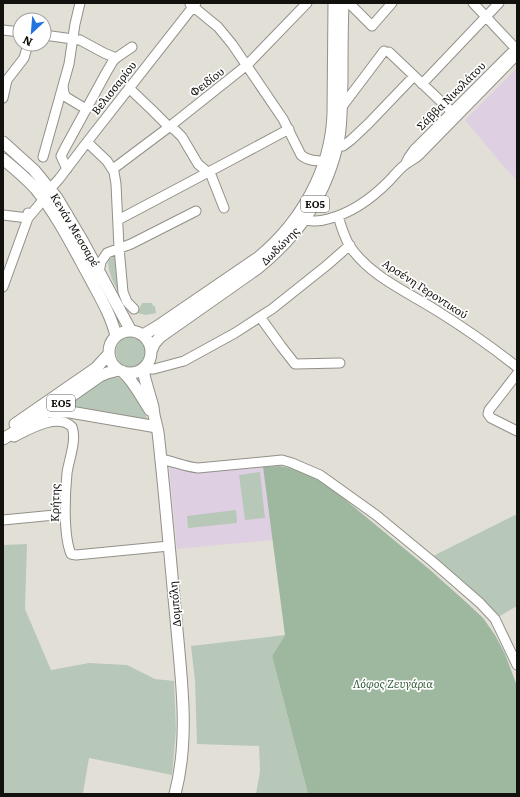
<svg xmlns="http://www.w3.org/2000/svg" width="520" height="797" font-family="Literata,serif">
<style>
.education{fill:#dfcfe2}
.green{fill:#b8c8b8}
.forest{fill:#9eb79f}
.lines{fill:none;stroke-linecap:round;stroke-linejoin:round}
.minor-casing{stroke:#929088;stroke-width:11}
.major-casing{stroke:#929088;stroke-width:13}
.minor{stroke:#fff;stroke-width:9}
.major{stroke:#fff;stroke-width:11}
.labels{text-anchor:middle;stroke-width:3.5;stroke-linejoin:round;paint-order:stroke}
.shield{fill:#fff;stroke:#595856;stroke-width:1}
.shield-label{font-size:10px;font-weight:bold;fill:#12110e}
.street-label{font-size:11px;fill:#12110e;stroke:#fff}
.park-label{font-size:11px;font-style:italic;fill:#355c38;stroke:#fff}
</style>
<rect width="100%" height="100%" fill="#e2dfd7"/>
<path class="education" d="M 517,68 L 517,180 L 505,168 L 465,120 Z
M 169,465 L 200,473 L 263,467 L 273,540 L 177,549 Z"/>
<path class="green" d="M 113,257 L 115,258 L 115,260 L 118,291 C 113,283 106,267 109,259 Z
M 142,303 L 152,303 L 153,306 L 155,306 L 156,313 L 146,315 L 137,313 Z
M116 352a15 15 0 1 1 30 0a15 15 0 1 1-30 0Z
M 112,377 C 115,377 116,377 119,378 C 130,382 145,412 149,423 L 64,408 L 102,382 Z
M 260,472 L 265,518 L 245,520 L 239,475 Z
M 236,510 L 237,523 L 188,528 L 187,516 Z
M 517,514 L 517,606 L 500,616 L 434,556 L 437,554 Z
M 27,544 L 25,609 L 51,670 L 89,663 L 127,665 L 155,679 L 174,681 L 176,730 L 172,775 L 89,758 L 83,793 L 94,794 L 3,794 L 3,545 Z
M 285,635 L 272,656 L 308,794 L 256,794 L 260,771 L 259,746 L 197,744 L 195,681 L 191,646 Z"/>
<path class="forest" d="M 280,466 L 302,471 L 331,488 L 429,569 L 467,603 L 483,618 L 495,635 L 505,654 L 517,686 L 517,794 L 308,794 L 272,656 L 285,635 L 263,467 Z"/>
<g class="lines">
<defs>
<path id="minor" d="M 349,3 L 372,26 L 392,3
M 473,3 L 517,50
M 190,4 L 218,27 L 232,44 L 283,119 L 301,155 C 308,161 316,161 325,161
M 3,30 L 20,32
M 44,35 L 80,40 L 104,53 L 116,58
M 389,52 L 452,112
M 422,84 L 499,3
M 63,86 L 64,93 L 66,97 L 86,109
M 129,88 L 152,110 L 167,125 L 175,130 L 182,137 L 198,164 L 211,175 L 224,208
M 3,98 L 7,80 L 24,58 L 28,44
M 341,108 L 384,51
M 87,142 L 107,161 L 114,172 L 116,184 L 119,248 L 123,292 L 127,302 L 134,309
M 336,146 L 343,146 L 351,140 L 368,124 L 414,76
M 43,157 L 69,64 L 75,24 L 80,3
M 406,163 L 409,157 L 414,150 L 517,47
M 67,169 L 61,156 L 65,148 L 106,73 L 113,61 L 116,58 L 132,47
M 113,169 L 169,127 L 247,65 L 307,3
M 3,215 L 28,218
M 338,216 C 341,226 344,236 349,245 C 370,277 408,292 439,312 C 466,329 492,347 517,367
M 298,217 C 308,222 318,222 328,219 C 352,213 371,199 388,182 C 394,176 399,169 406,164 C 410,161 415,159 419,155 L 517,55
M 28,218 L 39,205 L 50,189 L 59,179 L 87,142 L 196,3
M 118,220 L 235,158 L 289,129
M 99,272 L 101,262 L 107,253 L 131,244 L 196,211
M 3,287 L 28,218 L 28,213
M 260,317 L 281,346 L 295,364 L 340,363
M 145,368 L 148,369 L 154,369 L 184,361 L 235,333 L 272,309 L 326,266 L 350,245
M 517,374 L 493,405 L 489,410 L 488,414 L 491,418 L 517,431
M 14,437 C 28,430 58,412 72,427 C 77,440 69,459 67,473 C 65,494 63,535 71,554 L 76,555 L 169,546
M 160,459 C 173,461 185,467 198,468 L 282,460 L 292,463 L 320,475 L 376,515 L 433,562 L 480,603 L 495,619 L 517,665
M 3,520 L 65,514"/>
<path id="major" d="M 3,142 L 34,170 L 57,198 L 82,240 L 131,331
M 3,159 C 14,168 25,177 35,188 C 56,213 74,249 90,278 C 100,297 111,315 116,336
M109 352a21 21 0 1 1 42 0a21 21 0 1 1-42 0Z
M 143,335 L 158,326 L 259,257 C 301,222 331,170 333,114 L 334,3
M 152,349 L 154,344 L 160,337 L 258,268 C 301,233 328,192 339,137 C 342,119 341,100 342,82 C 342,56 342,29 343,3
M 143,369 L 145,379 L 153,407 L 154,415 L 158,432 C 165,494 170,557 176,619 C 181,677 190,737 175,794
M 122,371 C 134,381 141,397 150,410
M 48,412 L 70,412 L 157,427
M 15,424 L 96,368 L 109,354
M 3,439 L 60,404 L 100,376 L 107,373 L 119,370"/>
</defs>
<use href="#minor" class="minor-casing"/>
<use href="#major" class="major-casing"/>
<use href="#minor" class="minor"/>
<use href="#major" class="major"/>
</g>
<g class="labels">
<g class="shield">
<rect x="301" y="196" width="28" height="16" rx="3"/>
<rect x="47" y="395" width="28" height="16" rx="3"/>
</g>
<g class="shield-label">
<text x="315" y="208">ΕΟ5</text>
<text x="61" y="407">ΕΟ5</text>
</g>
<g class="street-label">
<text transform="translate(207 82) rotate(-38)" y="4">Φειδίου</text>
<text transform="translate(114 88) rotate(-52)" y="4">Βελισσαρίου</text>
<text transform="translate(451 96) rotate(-45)" y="4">Σάββα Νικολάτου</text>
<text transform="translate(75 230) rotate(59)" y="4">Κενάν Μεσσαρέ</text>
<text transform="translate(280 246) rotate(-45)" y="4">Δωδώνης</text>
<text transform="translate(425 289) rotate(33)" y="4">Αρσένη Γεροντικού</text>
<text transform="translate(55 503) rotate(-89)" y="4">Κρήτης</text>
<text transform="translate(175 604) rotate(-95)" y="4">Δομπόλη</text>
</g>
<g class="park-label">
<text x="393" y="688">Λόφος Ζευγάρια</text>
</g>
</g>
<rect width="520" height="797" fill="none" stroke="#12110e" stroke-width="8"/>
<g transform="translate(32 32) rotate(206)"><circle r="19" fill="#ffffff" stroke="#a0a09f"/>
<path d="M0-3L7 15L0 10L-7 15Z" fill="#2273de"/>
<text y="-6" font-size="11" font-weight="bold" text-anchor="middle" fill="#12110e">N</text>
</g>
</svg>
